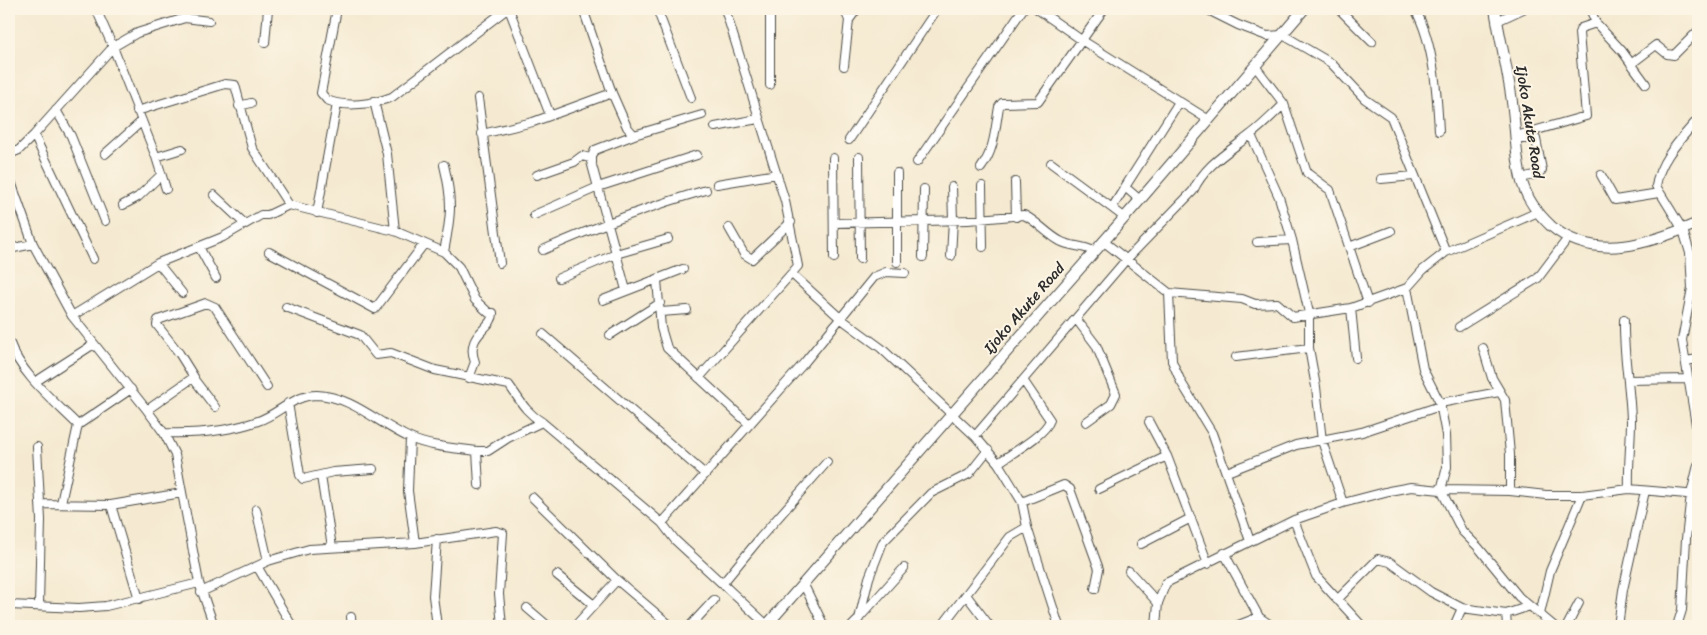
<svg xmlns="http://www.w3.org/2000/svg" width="1707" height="635" font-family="Sriracha,sans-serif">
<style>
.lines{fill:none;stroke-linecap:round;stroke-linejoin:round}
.minor-casing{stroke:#494844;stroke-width:10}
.major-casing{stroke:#494844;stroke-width:12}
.minor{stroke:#fff;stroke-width:8}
.major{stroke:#fff;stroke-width:10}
.labels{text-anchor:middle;stroke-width:4;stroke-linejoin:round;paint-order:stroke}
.street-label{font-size:15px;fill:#2b2b2b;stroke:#fcf5e5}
</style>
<rect width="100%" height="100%" fill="#fcf5e5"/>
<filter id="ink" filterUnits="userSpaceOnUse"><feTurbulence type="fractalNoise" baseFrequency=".02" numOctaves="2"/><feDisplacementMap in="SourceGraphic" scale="10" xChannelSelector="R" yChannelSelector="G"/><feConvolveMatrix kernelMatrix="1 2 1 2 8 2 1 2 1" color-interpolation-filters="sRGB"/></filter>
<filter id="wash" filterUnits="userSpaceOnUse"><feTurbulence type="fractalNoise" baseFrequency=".0096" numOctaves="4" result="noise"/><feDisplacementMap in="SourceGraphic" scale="20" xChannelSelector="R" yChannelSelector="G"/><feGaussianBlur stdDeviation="1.12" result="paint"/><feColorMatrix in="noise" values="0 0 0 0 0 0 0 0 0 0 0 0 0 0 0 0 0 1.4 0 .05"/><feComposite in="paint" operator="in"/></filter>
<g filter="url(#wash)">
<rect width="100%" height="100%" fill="#f5ead1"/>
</g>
<g filter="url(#ink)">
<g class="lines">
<defs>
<path id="minor" d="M 96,9 L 113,47 L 156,157 L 166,189
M 337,9 L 321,93 L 327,100 C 345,108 374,104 392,97 L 507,9
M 509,9 L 550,115
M 583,9 L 612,93 L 627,127 L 634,135
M 657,9 L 691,98
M 1037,9 L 1083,41 L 1209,120
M 1206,9 L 1238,25 L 1267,36 L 1283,35 L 1331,63 L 1365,99 L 1391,117 L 1446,252
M 1339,9 L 1372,42
M 1415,9 C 1434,43 1437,93 1439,131
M 1590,9 L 1596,23 L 1622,51 L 1646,84
M 849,20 L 857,9
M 1497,21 L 1523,9
M 265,43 L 268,9
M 1631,64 L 1656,45 L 1667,54 L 1674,55 L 1698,31
M 844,66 L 849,20 L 844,9
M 1255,66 L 1284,104 L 1307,173 L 1330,190 L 1368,303
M 770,85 L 770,9
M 478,98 L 500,263
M 374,101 L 387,154 L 395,231
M 239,106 L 251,103
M 56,110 L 71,136 L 105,221
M 137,111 L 225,84 L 235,85 L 252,148 L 289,205 L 395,231 L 444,252 L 459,267 L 475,300 L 489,313 L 493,313 C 494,328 464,334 475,362 L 469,378
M 1698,119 C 1681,139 1660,159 1656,186 L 1683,230 L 1690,253 L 1692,288 L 1682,340 L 1698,437
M 715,127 L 758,119
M 482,134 L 533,122 L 612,93
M 34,135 L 93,259
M 1251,135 L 1279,197 L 1292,240 L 1309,313 L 1309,348 L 1316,387 L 1322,441 L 1343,503
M 1516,136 L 1586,116 L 1579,33 L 1581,28 L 1596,23
M 1520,139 L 1536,139 L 1542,170 L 1538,174 L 1521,178
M 849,140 L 937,9
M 9,154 L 19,150 L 34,135 L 113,47 L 137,33 L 185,18 L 209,21
M 105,154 L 142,121
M 156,157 L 182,149
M 859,157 L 860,259
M 833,158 L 834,258
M 917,162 L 1023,9
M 592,163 L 592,156 L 595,150 L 634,135 L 702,115
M 1051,163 L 1112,208
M 444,165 C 453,202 451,215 444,252
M 981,168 C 995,149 995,129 999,107 L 1002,103 L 1038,102 L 1104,9
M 537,175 L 574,162 L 582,156 L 590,158 L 626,290
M 1601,175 L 1615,200 L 1659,193
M 9,176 L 33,244 L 72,316 L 147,410 L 164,433 L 175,455 L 199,583 L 214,626
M 1381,179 L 1414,176
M 1015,182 L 1016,217
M 717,184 L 777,174
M 982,186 L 983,247
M 214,195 L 245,224
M 1140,200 L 1125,187 L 1179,102
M 123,205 L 138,197 L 161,175
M 317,213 L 337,104
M 534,215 L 598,187 L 697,155
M 1124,217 L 1112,208 L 1125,187
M 834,223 L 968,220 L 1024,215 C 1038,222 1047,234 1060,241 C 1070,247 1083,245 1093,251
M 729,228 L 744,254 L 752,259 L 791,222
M 1103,241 L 1169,293 L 1242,299 L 1255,304 L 1277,303 L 1293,317 L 1351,308 L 1407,288 L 1423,270 L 1446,252 L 1538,212
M 1257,242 L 1292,240
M 199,247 L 216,278
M 1349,247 L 1391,231
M 9,249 L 33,244
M 543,250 C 597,226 650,206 706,190
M 269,252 L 375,309 L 424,244
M 951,256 L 953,220 L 952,187
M 923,257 L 924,189
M 897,262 L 897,173
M 158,263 L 182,293
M 792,274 L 840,318 L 881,348 L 975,436 L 998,463 L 1022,502 L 1027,527 L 1059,626
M 559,278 L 616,254 L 668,239
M 657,280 L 661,328 L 667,348 L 749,424
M 1407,288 L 1423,369 L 1440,403 L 1446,435 L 1447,467 L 1441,490 L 1462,531 L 1478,547 L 1519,597 L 1554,626
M 1169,293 L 1172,361 L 1181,382 L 1212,433 L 1250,541
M 603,300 L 683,269
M 286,307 L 360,335 L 376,355 L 391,353 L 435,370 L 509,385 C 520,400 525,412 542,422 L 662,523 L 675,540 L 767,625
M 1351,308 L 1356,358
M 661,312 L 687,310
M 72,316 L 158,263 L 223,237 L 261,215 L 268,215 L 289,205
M 1077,320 L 1096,345 L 1116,394 L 1111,404 L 1086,422
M 1624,320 C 1623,354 1630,386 1631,420 C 1631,443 1628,466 1629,489
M 1459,327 L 1538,278 L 1568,238
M 543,334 L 705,474
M 610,335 L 660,303
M 9,341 C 21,375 53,400 78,425
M 1483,348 L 1492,378 L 1505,400 L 1510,454 L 1510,491
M 1236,357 L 1309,348
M 1686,361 L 1698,359
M 193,378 L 215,407
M 699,378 L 798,266 L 785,201 L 725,9
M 1628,380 L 1689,379
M 35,382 L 94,344
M 288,403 L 300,475 L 303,479 L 333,472 L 373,469
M 1440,403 L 1499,392
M 147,410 L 194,377 L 179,353 L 157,325 L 158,320 L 206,303 L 215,307 L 267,387
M 1149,422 L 1167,456 L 1208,564
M 164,433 C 196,434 227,432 258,421 C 279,414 293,395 317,395 C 351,396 379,424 410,438 C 430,447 455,448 477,451 L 488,451 L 508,438 L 542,422
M 975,436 L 1125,261 L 1193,191 C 1205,165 1227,153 1250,135 C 1262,126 1273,115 1284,104
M 410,438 L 408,491 L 415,543
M 37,447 L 41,520 L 39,605
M 477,451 L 479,485
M 998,463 C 1012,453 1045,435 1050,420 L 1023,380
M 1227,472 L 1296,445 L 1362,432 L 1440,406
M 321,476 L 332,547
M 1099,489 L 1167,456
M 532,497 L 617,580 L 671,626
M 1022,502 L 1064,485 L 1070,489 L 1099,569 L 1095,589
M 61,503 L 78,425 L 131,389
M 41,504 L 111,505 L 182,493
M 111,505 L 139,599
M 256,509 L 268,561
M 1294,520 L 1316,576 L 1362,626
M 662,523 L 804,363 L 874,277 L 886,272 L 905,273
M 1141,544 L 1191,518
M 1224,553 L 1259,617 L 1272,626
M 257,566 L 292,626
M 1129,571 L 1158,603
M 557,575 L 594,605
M 723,583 L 760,538 L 827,462
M 803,583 L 824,626
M 201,592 L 268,561 L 309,549 L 415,543 L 496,531 L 503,533 L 499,594 L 502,626
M 967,596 L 989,625
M 1337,600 L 1378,559 L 1390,562 L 1431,592 L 1462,608 L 1506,614 L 1530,606
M 9,605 L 79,608 L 106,606 L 199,583
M 527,608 L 548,626
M 1506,614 L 1507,626
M 1540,614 L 1550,571 L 1582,495
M 351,617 L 352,626
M 860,617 L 904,568
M 437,626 L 433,596 L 437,539
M 575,626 L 617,580
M 690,626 L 714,600
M 852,626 L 859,619 L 869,578 L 883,542 L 931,493 L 969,474 L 988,450
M 942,626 L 1010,537 L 1027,527
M 1156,626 L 1158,603 L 1166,583 L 1294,520 L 1343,503 L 1389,491 L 1411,487 L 1441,490 L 1510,491 L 1546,495 L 1582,495 L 1629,489 L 1698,495
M 1236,626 L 1259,617
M 1454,626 L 1462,608
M 1567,626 L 1579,603
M 1618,626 L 1623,590 L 1645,491
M 1677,626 L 1682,610 L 1686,539 L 1691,494 L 1698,465"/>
<path id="major" d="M 1495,9 C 1500,40 1508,71 1512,102 C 1516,129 1515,156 1522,182 C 1527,199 1538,214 1551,226 C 1595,263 1651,243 1698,223
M 766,626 L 1140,200 L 1304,9"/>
</defs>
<use href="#minor" class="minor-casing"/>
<use href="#major" class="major-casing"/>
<use href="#minor" class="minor"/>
<use href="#major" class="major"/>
</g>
</g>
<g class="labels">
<g class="street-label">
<text transform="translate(1530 122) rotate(81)" y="5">Ijoko Akute Road</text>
<text transform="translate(1024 308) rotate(-49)" y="5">Ijoko Akute Road</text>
</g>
</g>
<rect width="1707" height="635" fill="none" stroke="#fcf5e5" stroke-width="30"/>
</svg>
